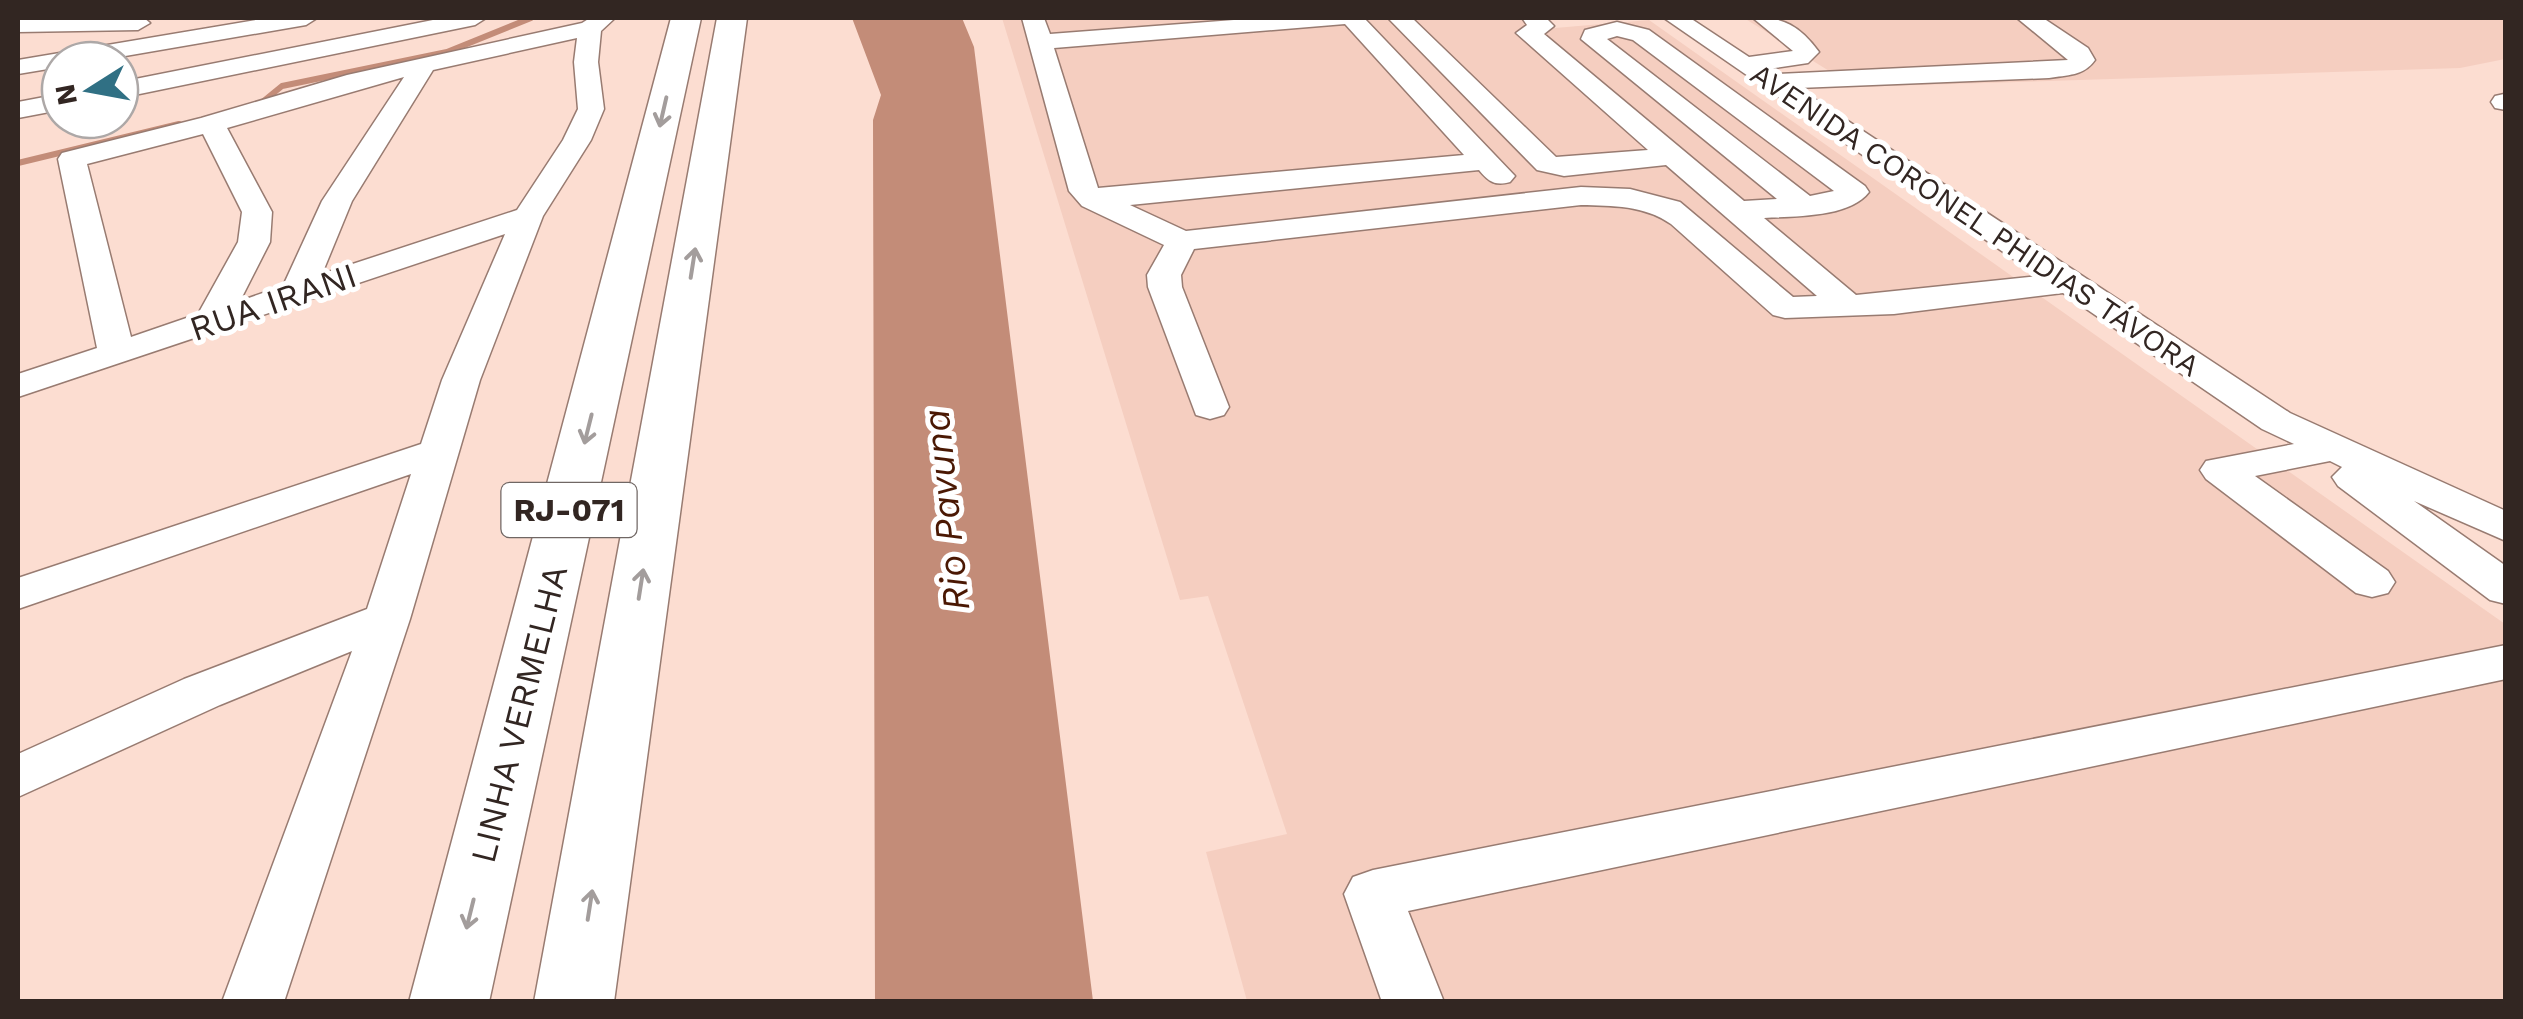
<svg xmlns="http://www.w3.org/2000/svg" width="2523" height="1019" font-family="'Work Sans',sans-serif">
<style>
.built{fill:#f5cec0}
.water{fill:#c38c78}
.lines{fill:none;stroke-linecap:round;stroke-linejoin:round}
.stream{stroke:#c38c78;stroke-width:6}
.minor-casing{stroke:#987b71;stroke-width:3}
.highway-casing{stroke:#987b71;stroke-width:3}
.minor{fill:#fff;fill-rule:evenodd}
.highway{fill:#fff;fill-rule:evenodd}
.oneway{stroke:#a39d9c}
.labels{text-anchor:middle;stroke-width:10;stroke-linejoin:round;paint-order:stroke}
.far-street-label{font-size:30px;fill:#322622;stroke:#fff}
.shield{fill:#fff;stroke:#706764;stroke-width:2.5}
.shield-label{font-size:32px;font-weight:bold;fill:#322622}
.street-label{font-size:35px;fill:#322622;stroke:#fff}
.water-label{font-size:38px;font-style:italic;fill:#4a1803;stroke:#fff}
</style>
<rect width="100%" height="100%" fill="#fcddd1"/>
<path class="built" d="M 1002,18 L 1541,18 L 1555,28 L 1649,20 L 2505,624 L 2505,1001 L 1247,1001 L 1206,852 L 1287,834 L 1208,596 L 1180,600 Z
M 1744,18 L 2505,18 L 2505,59 L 2460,68 L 1855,87 Z"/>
<path class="water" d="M 852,18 L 962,18 L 974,47 L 1093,1001 L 875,1001 L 873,120 L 881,95 Z"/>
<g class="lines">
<path class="stream" d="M 260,104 L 282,86 L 447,52 L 531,18
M 18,163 L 179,124"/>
<defs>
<path id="minor" d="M 18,18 L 144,18 L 150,23 L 138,30 L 18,32 Z
M 268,18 L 317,18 L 306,25 L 102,60 L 60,60 L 60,67 L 18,74 L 18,60 Z
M 443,18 L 486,18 L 475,25 L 120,98 L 120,82 Z
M 590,18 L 615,18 L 601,31 L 598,62 L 604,109 L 591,140 L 543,216 L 480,380 L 410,619 L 284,1002 L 222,1002 L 352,651 L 220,705 L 18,797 L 18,754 L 184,679 L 367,609 L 411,474 L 18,609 L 18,578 L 421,444 L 442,380 L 505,234 L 18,397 L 18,374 L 97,348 L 58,159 L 62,153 L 201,118 L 347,75 L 582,23 ZM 577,38 L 574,62 L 578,109 L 563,140 L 517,210 L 322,274 L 352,201 L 433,70 ZM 404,77 L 322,201 L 283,286 L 240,301 L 270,242 L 272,212 L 227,128 ZM 203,134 L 242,212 L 238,242 L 198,314 L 131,337 L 87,164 Z
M 1022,18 L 1044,18 L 1050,34 L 1260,18 L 1364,18 L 1515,176 L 1510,182 C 1495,186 1489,182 1479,170 L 1130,205 L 1186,231 L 1581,187 L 1630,189 L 1680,202 L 1793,297 L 1817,296 L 1666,165 L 1564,176 L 1537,170 L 1388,18 L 1412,18 L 1556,157 L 1648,150 L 1516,33 L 1527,25 L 1522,18 L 1546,18 L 1554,26 L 1544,34 L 1744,201 L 1777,199 L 1581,39 L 1585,30 L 1617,22 L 1649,30 L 1865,186 L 1869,192 C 1849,218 1794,216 1764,218 L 1856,295 L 2038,276 L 1664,18 L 1690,18 L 1749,57 L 1793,51 L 1753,18 C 1783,16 1801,27 1819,52 L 1808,63 L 1768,69 L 1776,74 L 2068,60 L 2017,18 L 2043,18 L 2088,48 L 2095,60 C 2084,76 2067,75 2049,78 L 1798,88 L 2290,413 L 2506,511 L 2506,541 L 2414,501 L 2506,566 L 2506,604 L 2490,600 L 2338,486 L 2332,477 L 2342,467 L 2330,461 L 2255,476 L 2388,571 L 2395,582 L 2388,593 L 2372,597 L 2356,593 L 2206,479 L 2200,470 L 2206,461 L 2294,444 L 2262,429 L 2063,293 L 1894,314 L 1785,318 L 1773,315 L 1671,224 C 1644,205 1613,206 1581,205 L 1194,249 L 1181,275 L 1182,287 L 1229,407 L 1224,415 L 1210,419 L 1196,415 L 1148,287 L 1147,275 L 1164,245 L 1082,206 L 1069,191 ZM 1345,24 L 1464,155 L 1098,188 L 1054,48 ZM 1617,36 L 1633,40 L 1834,191 L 1810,196 L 1607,39 Z
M 60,94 L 60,110 L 18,118 L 18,102 Z
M 2504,94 L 2506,110 L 2495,108 L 2491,102 L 2495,96 Z
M 2506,645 L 2506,679 L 1408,911 L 1444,1002 L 1382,1002 L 1344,894 L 1353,877 L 1373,870 Z"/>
<path id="highway" d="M 671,18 L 701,18 L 489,1002 L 409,1002 Z
M 717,18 L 747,18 L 614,1002 L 534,1002 Z"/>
</defs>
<use href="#minor" class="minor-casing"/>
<use href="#highway" class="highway-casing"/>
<use href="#minor" class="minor"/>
<use href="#highway" class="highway"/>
</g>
<defs><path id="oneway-shaft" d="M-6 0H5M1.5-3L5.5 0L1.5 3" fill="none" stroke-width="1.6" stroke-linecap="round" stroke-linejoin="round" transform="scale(2.5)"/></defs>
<g class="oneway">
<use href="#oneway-shaft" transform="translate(663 112) rotate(103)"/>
<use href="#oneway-shaft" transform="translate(693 263) rotate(-81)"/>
<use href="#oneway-shaft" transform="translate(588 429) rotate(104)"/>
<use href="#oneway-shaft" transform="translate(641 584) rotate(-81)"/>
<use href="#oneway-shaft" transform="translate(590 905) rotate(-81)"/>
<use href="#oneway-shaft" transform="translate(470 914) rotate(104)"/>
</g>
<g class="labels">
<g class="far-street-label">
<text transform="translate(1975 220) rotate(34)" y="10">AVENIDA CORONEL PHIDIAS TÁVORA</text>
</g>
<rect class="shield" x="501.5" y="483" width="135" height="54" rx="8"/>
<g class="shield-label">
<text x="569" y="521">RJ-071</text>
</g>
<g class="street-label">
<text transform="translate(273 302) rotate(-19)" y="12">RUA IRANI</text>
<text transform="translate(519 714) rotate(-76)" y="12">LINHA VERMELHA</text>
</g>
<g class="water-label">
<text transform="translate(946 510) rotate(-96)" y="13">Rio Pavuna</text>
</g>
</g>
<rect width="2523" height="1019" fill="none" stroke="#322622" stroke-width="40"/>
<g transform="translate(90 90) rotate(259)"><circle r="48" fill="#ffffff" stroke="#ada8a7" stroke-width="2.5"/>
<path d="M0-8L18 38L0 25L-18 38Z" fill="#307084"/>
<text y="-15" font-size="28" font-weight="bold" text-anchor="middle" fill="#322622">N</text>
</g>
</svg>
